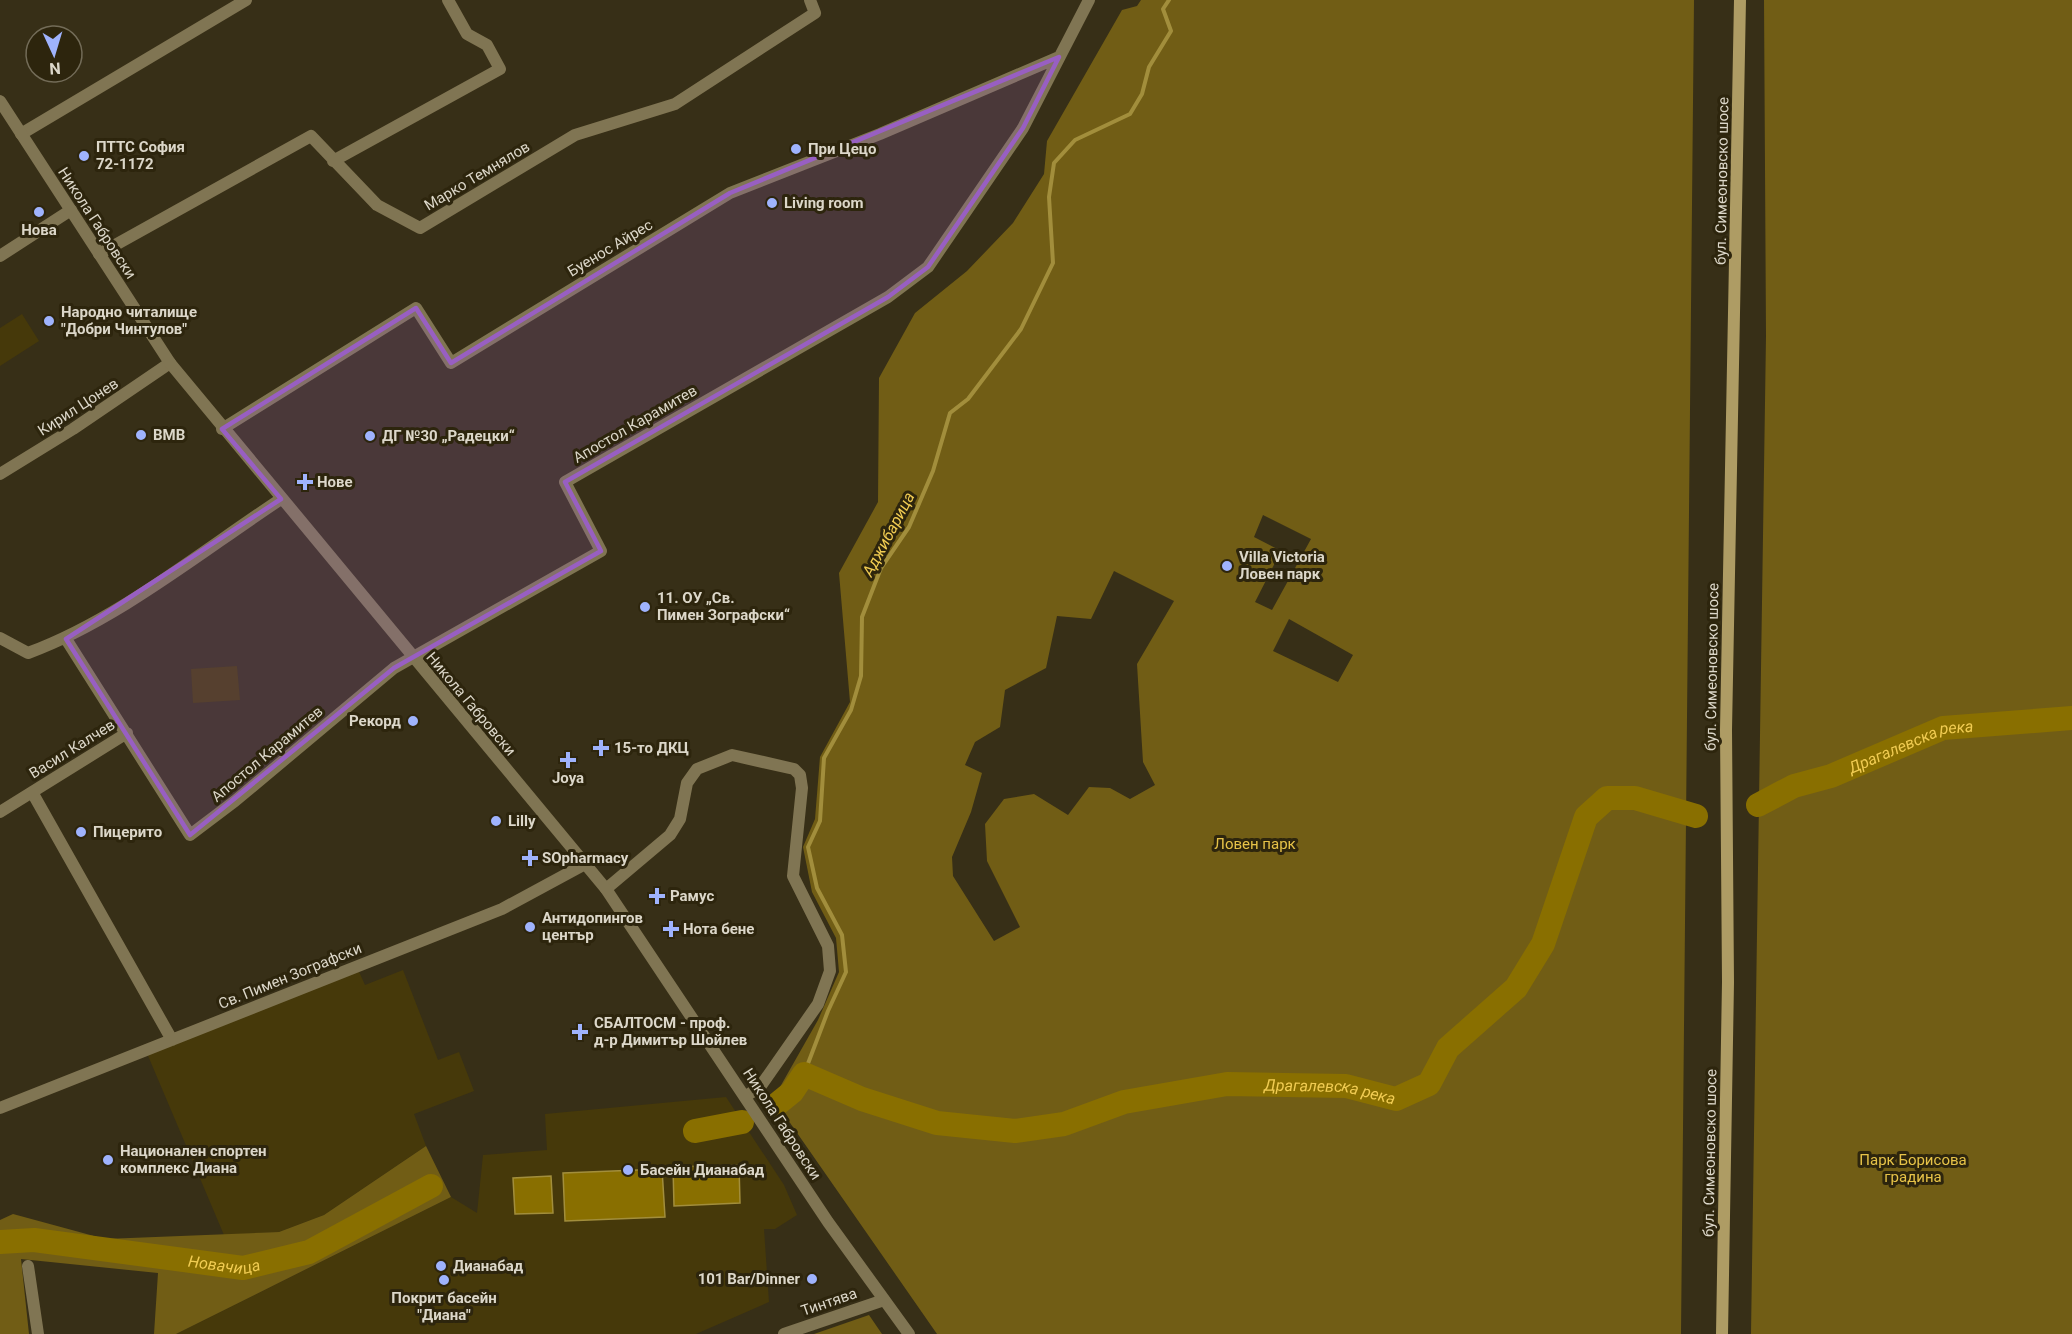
<svg xmlns="http://www.w3.org/2000/svg" width="2072" height="1334" font-family="Roboto,sans-serif">
<style>
.green{fill:#46390a}
.forest{fill:#715d15;fill-rule:evenodd}
.water{fill:#896f00;stroke:#a28e3c;stroke-width:1.5}
.lines{fill:none;stroke-linecap:round;stroke-linejoin:round}
.stream{stroke:#a28e3c;stroke-width:4}
.river{stroke:#896f00;stroke-width:24}
.minor{stroke:#807553;stroke-width:12}
.tertiary{stroke:#807553;stroke-width:12}
.secondary{stroke:#ae9c64;stroke-width:12}
.marked{fill:#985fc2;fill-opacity:0.2;stroke:#985fc2;stroke-width:4.5;stroke-linejoin:round}
.poi-dot{fill:#9fb3fd;stroke:#2d250d;stroke-width:2}
.labels{text-anchor:middle;stroke-width:6;stroke-linejoin:round;paint-order:stroke}
.poi-label{font-size:15px;font-weight:bold;fill:#dcd7c9;stroke:#2d250d;text-anchor:start}
.street-label{font-size:15px;fill:#dcd7c9;stroke:#2d250d}
.park-label{font-size:15px;fill:#e7c348;stroke:#2d250d}
.water-label{font-size:16px;font-style:italic;fill:#f1cc52;stroke:#2d250d}
</style>
<rect width="100%" height="100%" fill="#372f17"/>
<path class="green" d="M 22,314 L 39,341 L 0,366 L 0,328 Z
M 237,666 L 240,700 L 193,703 L 191,669 Z
M 356,965 L 365,985 L 403,970 L 438,1060 L 459,1052 L 474,1091 L 414,1114 L 426,1146 L 324,1215 L 279,1232 L 224,1235 L 146,1051 Z
M 726,1097 L 784,1185 L 797,1215 L 775,1229 L 764,1229 L 769,1302 L 696,1334 L 176,1334 L 451,1197 L 477,1213 L 483,1155 L 547,1150 L 545,1114 Z"/>
<path class="forest" d="M 1141,0 L 1694,0 L 1681,1334 L 937,1334 L 779,1107 L 780,1087 L 818,1020 L 839,972 L 836,938 L 812,892 L 803,847 L 815,819 L 820,757 L 850,702 L 839,573 L 878,502 L 879,378 L 915,313 L 967,271 L 1013,223 L 1044,174 L 1047,141 L 1122,10 L 1137,6 ZM 1263,515 L 1311,539 L 1272,610 L 1255,602 L 1281,551 L 1254,537 ZM 1114,571 L 1174,601 L 1137,664 L 1143,762 L 1155,785 L 1130,799 L 1110,788 L 1089,787 L 1068,815 L 1034,794 L 1004,799 L 985,824 L 987,861 L 1020,927 L 994,941 L 953,876 L 952,857 L 971,812 L 982,773 L 965,765 L 975,742 L 1000,727 L 1005,690 L 1046,668 L 1057,616 L 1091,619 ZM 1289,619 L 1353,655 L 1338,682 L 1273,651 Z
M 1764,0 L 2072,0 L 2072,1334 L 1751,1334 L 1766,336 Z
M 426,1146 L 451,1197 L 176,1334 L 154,1334 L 158,1273 L 21,1259 L 29,1334 L 0,1334 L 0,1220 L 13,1214 L 105,1239 L 279,1232 L 324,1215 Z
M 869,1315 L 882,1334 L 814,1334 Z"/>
<path class="water" d="M 739,1165 L 740,1203 L 674,1206 L 673,1167 Z
M 662,1169 L 665,1217 L 565,1221 L 563,1173 Z
M 551,1176 L 553,1213 L 515,1214 L 513,1178 Z"/>
<g class="lines">
<path class="stream" d="M 804,1074 L 828,1011 L 846,972 L 842,935 L 817,888 L 808,847 L 820,821 L 824,758 L 851,710 L 861,676 L 862,617 L 881,568 L 909,527 L 933,471 L 950,413 L 968,399 L 1021,329 L 1053,263 L 1049,197 L 1054,163 L 1075,140 L 1130,114 L 1142,94 L 1149,67 L 1171,31 L 1163,9 L 1169,0"/>
<g class="river">
<path id="s1" d="M 1758,805 L 1794,786 L 1831,776 L 1943,728 L 2072,718"/>
<path id="s2" d="M 776,1105 L 792,1092 L 804,1074 L 862,1099 L 937,1123 L 1015,1131 L 1064,1124 L 1124,1102 L 1227,1084 L 1346,1086 L 1396,1099 L 1429,1084 L 1448,1048 L 1516,988 L 1543,944 L 1586,817 L 1607,798 L 1635,798 L 1696,816"/>
<path d="M 695,1131 L 742,1122"/>
<path id="s3" d="M 0,1242 L 34,1240 L 243,1268 L 309,1252 L 431,1186"/>
</g>
<path class="minor" d="M 21,134 L 246,0
M 333,161 L 500,69 L 487,45 L 467,34 L 448,0
M 99,254 L 311,136 L 377,205 L 420,228 L 575,135 L 675,104 L 815,13 L 810,0
M 0,256 L 71,210
M 222,429 L 416,308 L 451,363 L 730,193 L 880,134 L 1059,57
M 0,474 L 73,429 L 170,363
M 0,638 L 28,653 C 116,621 202,551 281,499
M 66,639 L 190,835 L 235,801 L 394,668 L 601,551 L 565,482 L 888,297 L 928,267 L 1023,128 L 1089,0
M 32,792 L 172,1040
M 0,812 L 127,733
M 606,889 L 670,835 L 680,819 L 687,783 L 697,769 L 732,755 L 794,769 L 800,775 L 802,788 L 793,876 L 828,946 L 830,971 L 818,1004 L 760,1087 L 746,1096
M 0,1108 L 502,909 L 587,863
M 28,1266 L 38,1334
M 784,1334 L 884,1300"/>
<path class="tertiary" d="M 0,101 L 170,363 L 606,889 L 828,1222 L 909,1334"/>
<path class="secondary" d="M 1722,1334 L 1728,982 L 1726,730 L 1740,0"/>
</g>
<path class="marked" d="M 1059,57 L 1023,128 L 928,267 L 888,297 L 565,482 L 601,551 L 394,668 L 190,835 L 66,639 L 281,499 L 222,429 L 416,308 L 451,363 L 730,193 Z"/>
<g class="poi-dot">
<circle cx="796" cy="149" r="6"/>
<circle cx="84" cy="156" r="6"/>
<circle cx="772" cy="203" r="6"/>
<circle cx="39" cy="212" r="6"/>
<circle cx="49" cy="321" r="6"/>
<circle cx="141" cy="435" r="6"/>
<circle cx="370" cy="436" r="6"/>
<path d="M302 473h6v6h6v6h-6v6h-6v-6h-6v-6h6z"/>
<circle cx="1227" cy="566" r="6"/>
<circle cx="645" cy="607" r="6"/>
<circle cx="413" cy="721" r="6"/>
<path d="M598 739h6v6h6v6h-6v6h-6v-6h-6v-6h6z"/>
<path d="M565 751h6v6h6v6h-6v6h-6v-6h-6v-6h6z"/>
<circle cx="496" cy="821" r="6"/>
<circle cx="81" cy="832" r="6"/>
<path d="M527 849h6v6h6v6h-6v6h-6v-6h-6v-6h6z"/>
<path d="M654 887h6v6h6v6h-6v6h-6v-6h-6v-6h6z"/>
<circle cx="530" cy="927" r="6"/>
<path d="M668 920h6v6h6v6h-6v6h-6v-6h-6v-6h6z"/>
<path d="M577 1023h6v6h6v6h-6v6h-6v-6h-6v-6h6z"/>
<circle cx="108" cy="1160" r="6"/>
<circle cx="628" cy="1170" r="6"/>
<circle cx="441" cy="1266" r="6"/>
<circle cx="812" cy="1279" r="6"/>
<circle cx="444" cy="1280" r="6"/>
</g>
<g class="labels">
<g class="poi-label">
<text x="96" y="152">ПТТС София<tspan x="96" dy="17">72-1172</tspan></text>
<text x="808" y="154">При Цецо</text>
<text x="784" y="208">Living room</text>
<text x="39" y="235" text-anchor="middle">Нова</text>
<text x="61" y="317">Народно читалище<tspan x="61" dy="17">"Добри Чинтулов"</tspan></text>
<text x="153" y="440">BMB</text>
<text x="382" y="441">ДГ №30 „Радецки“</text>
<text x="317" y="487">Нове</text>
<text x="1239" y="562">Villa Victoria<tspan x="1239" dy="17">Ловен парк</tspan></text>
<text x="657" y="603">11. ОУ „Св.<tspan x="657" dy="17">Пимен Зографски“</tspan></text>
<text x="401" y="726" text-anchor="end">Рекорд</text>
<text x="614" y="753">15-то ДКЦ</text>
<text x="568" y="783" text-anchor="middle">Joya</text>
<text x="508" y="826">Lilly</text>
<text x="93" y="837">Пицерито</text>
<text x="542" y="863">SOpharmacy</text>
<text x="670" y="901">Рамус</text>
<text x="542" y="923">Антидопингов<tspan x="542" dy="17">център</tspan></text>
<text x="683" y="934">Нота бене</text>
<text x="594" y="1028">СБАЛТОСМ - проф.<tspan x="594" dy="17">д-р Димитър Шойлев</tspan></text>
<text x="120" y="1156">Национален спортен<tspan x="120" dy="17">комплекс Диана</tspan></text>
<text x="640" y="1175">Басейн Дианабад</text>
<text x="453" y="1271">Дианабад</text>
<text x="800" y="1284" text-anchor="end">101 Bar/Dinner</text>
<text x="444" y="1303" text-anchor="middle">Покрит басейн<tspan x="444" dy="17">"Диана"</tspan></text>
</g>
<g class="street-label">
<text transform="translate(477 176) rotate(-31)" y="5">Марко Темнялов</text>
<text transform="translate(1722 181) rotate(-89)" y="5">бул. Симеоновско шосе</text>
<text transform="translate(97 223) rotate(57)" y="5">Никола Габровски</text>
<text transform="translate(610 248) rotate(-31)" y="5">Буенос Айрес</text>
<text transform="translate(78 407) rotate(-33)" y="5">Кирил Цонев</text>
<text transform="translate(635 424) rotate(-30)" y="5">Апостол Карамитев</text>
<text transform="translate(1712 667) rotate(-89)" y="5">бул. Симеоновско шосе</text>
<text transform="translate(471 704) rotate(50)" y="5">Никола Габровски</text>
<text transform="translate(72 749) rotate(-32)" y="5">Васил Калчев</text>
<text transform="translate(267 754) rotate(-40)" y="5">Апостол Карамитев</text>
<text transform="translate(290 976) rotate(-22)" y="5">Св. Пимен Зографски</text>
<text transform="translate(782 1124) rotate(57)" y="5">Никола Габровски</text>
<text transform="translate(1710 1153) rotate(-89)" y="5">бул. Симеоновско шосе</text>
<text transform="translate(829 1302) rotate(-19)" y="5">Тинтява</text>
</g>
<g class="park-label">
<text x="1255" y="849">Ловен парк</text>
<text x="1913" y="1165">Парк Борисова<tspan x="1913" dy="17">градина</tspan></text>
</g>
<g class="water-label">
<text transform="translate(888 534) rotate(-62)" y="6">Аджибарица</text>
<text dy="6" stroke="none"><textPath href="#s1" startOffset="165">Драгалевска река</textPath></text>
<text dy="6" stroke="none"><textPath href="#s2" startOffset="584">Драгалевска река</textPath></text>
<text dy="6" stroke="none"><textPath href="#s3" startOffset="226">Новачица</textPath></text>
</g>
</g>
<g transform="translate(54 54) rotate(176)"><circle r="28" fill="#2d250d" stroke="#736c58" stroke-width="1.5"/>
<path d="M0-4.5L10 22L0 15L-10 22Z" fill="#9fb3fd"/>
<text y="-9" font-size="16" font-weight="bold" text-anchor="middle" fill="#dcd7c9">N</text>
</g>
</svg>
